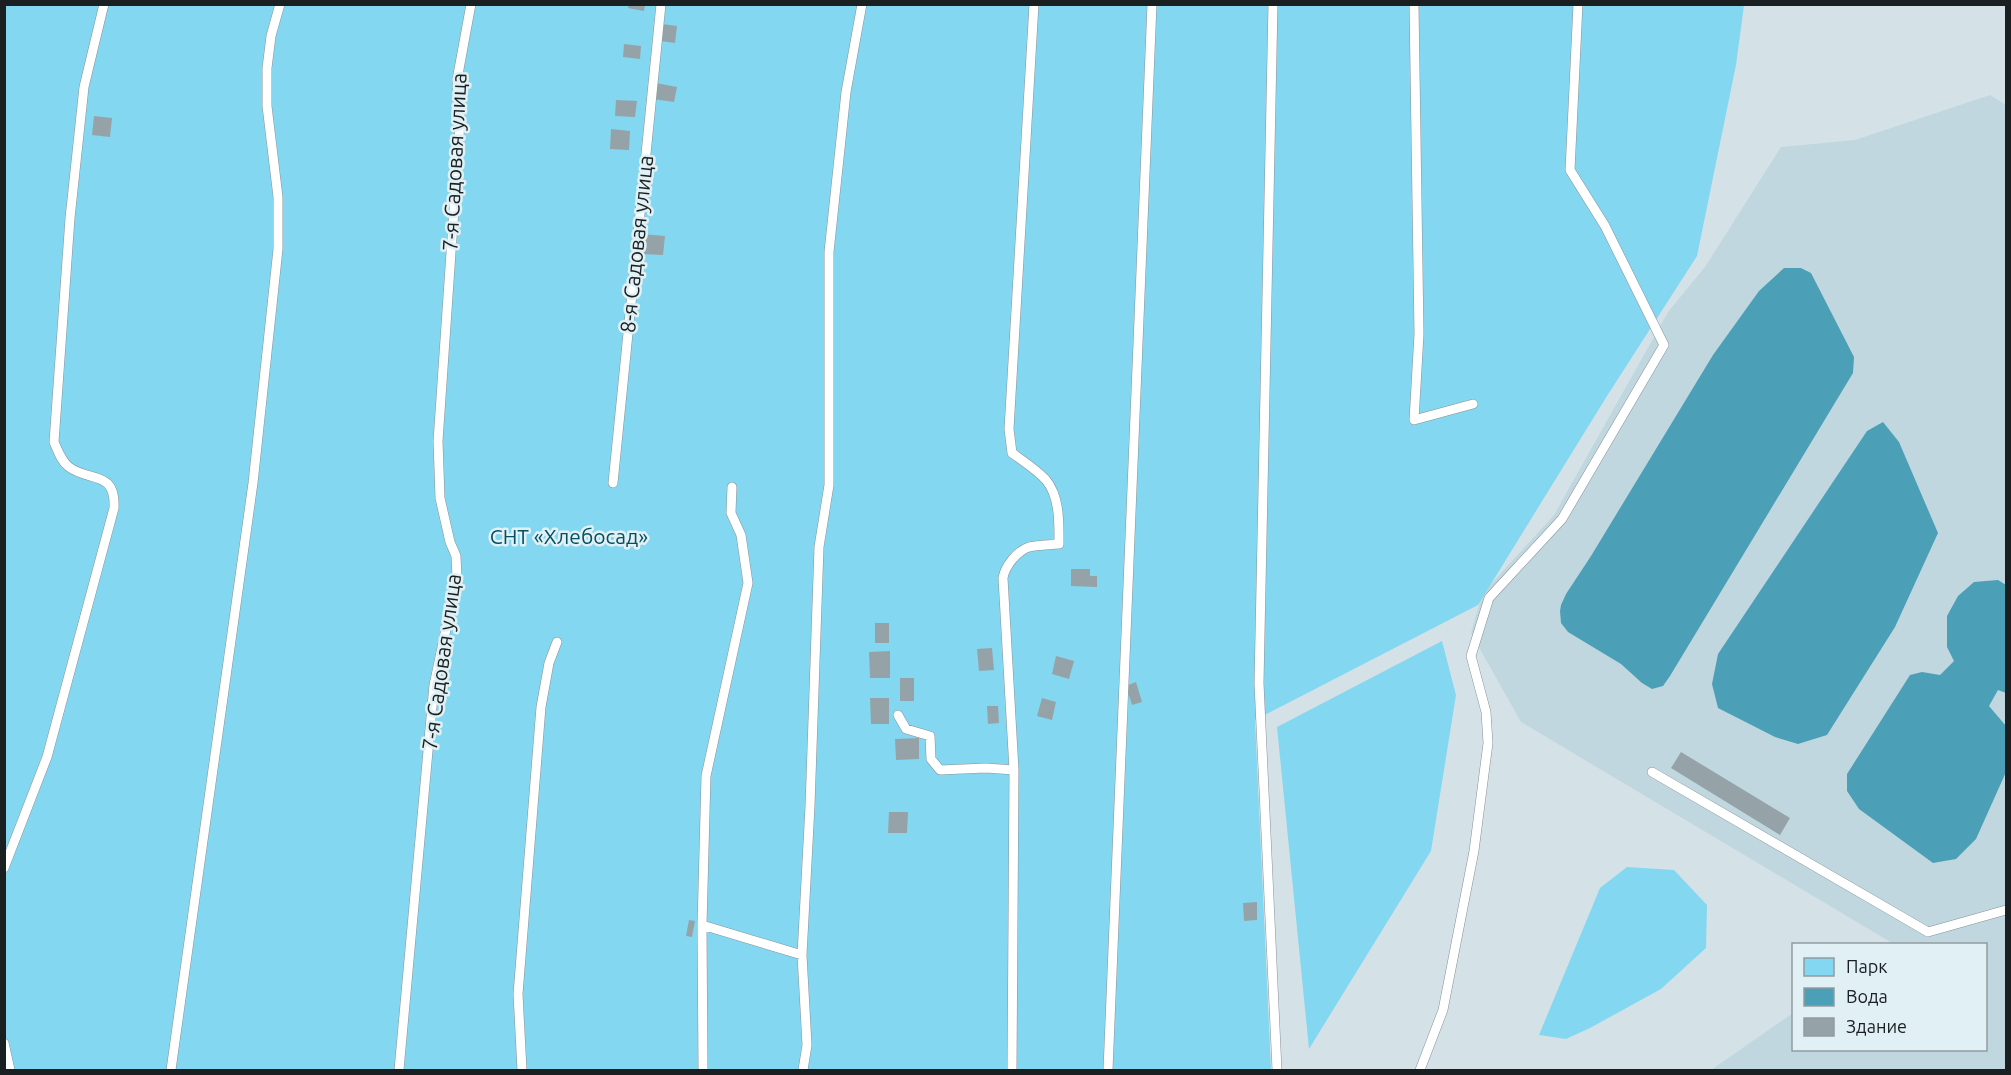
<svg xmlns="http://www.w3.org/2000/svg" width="2011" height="1075" font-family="Ubuntu,sans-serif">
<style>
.built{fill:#c0d7df}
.green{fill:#84d7f0}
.water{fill:#4ba0b7}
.building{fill:#95a3a8}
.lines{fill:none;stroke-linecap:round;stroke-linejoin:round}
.service-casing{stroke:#869398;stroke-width:10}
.service{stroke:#fff;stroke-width:9}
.labels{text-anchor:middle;stroke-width:5;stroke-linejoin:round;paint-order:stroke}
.street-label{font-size:21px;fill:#1a1f21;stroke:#e1f0f4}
.park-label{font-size:21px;fill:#035061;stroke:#e1f0f4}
</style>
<rect width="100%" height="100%" fill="#d4e2e7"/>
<path class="built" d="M 1990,95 L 2006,105 L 2006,1070 L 1711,1070 L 1793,1013 L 1794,1050 L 1986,1050 L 1986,944 L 1891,944 L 1892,943 L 1521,722 L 1471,633 L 1482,594 L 1554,515 L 1668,312 L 1705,267 L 1781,147 L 1855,140 Z"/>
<path class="green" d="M 5,5 L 1744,5 L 1736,65 L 1697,256 L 1607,396 L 1478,605 L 1255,720 L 1271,1070 L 5,1070 Z
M 1442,641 L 1456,695 L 1431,851 L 1309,1049 L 1277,727 Z
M 1627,867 L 1674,870 L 1707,905 L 1706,948 L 1661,989 L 1590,1028 L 1566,1039 L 1539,1035 L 1600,888 Z"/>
<path class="water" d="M 1784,268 L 1801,268 L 1811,273 L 1854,357 L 1853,373 L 1670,676 L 1663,686 L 1652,689 L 1642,683 L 1621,664 L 1568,632 L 1561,623 L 1560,611 L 1561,605 L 1566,594 L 1591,556 L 1713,355 L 1759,291 Z
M 1883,422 L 1899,442 L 1938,533 L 1895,627 L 1827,735 L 1798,744 L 1775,737 L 1718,708 L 1712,684 L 1718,654 L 1867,431 Z
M 1998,580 L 2006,585 L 2006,693 L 1998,690 L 1989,706 L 2006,726 L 2006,772 L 1976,839 L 1956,859 L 1933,863 L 1859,809 L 1847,791 L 1847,774 L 1910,675 L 1922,672 L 1940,675 L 1954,661 L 1947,647 L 1947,616 L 1958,596 L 1974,582 Z"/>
<path class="building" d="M 629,4 L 645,4 L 644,11 L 628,8 Z
M 662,24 L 677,26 L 675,43 L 660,41 Z
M 624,44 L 641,46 L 640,59 L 623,57 Z
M 656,83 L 677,87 L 674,102 L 653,99 Z
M 616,100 L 637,101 L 635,117 L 615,116 Z
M 94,116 L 112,118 L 110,137 L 92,135 Z
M 611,129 L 630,131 L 629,150 L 610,149 Z
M 642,234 L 665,236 L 663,255 L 641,254 Z
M 1071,569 L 1090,569 L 1090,576 L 1097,576 L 1097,587 L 1071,586 Z
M 875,623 L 889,623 L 889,643 L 875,643 Z
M 992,648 L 994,670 L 979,671 L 977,649 Z
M 890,651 L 890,678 L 870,678 L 869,652 Z
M 1056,656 L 1074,661 L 1069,679 L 1052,674 Z
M 900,678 L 914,678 L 914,701 L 900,701 Z
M 1136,682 L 1142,702 L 1132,705 L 1126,686 Z
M 870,698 L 889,698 L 889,724 L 871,724 Z
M 1042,698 L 1056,702 L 1052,720 L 1037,716 Z
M 987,706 L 998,706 L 999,723 L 988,724 Z
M 919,738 L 919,759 L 896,760 L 895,739 Z
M 1681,752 L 1790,818 L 1780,835 L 1671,768 Z
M 889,812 L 908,812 L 907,833 L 888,833 Z
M 1257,902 L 1257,920 L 1244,921 L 1243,903 Z
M 689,920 L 695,921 L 692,937 L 686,936 Z"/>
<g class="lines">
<defs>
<path id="service" d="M 1273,4 L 1259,683 L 1277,1070
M 1414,4 L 1419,334 L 1414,420 L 1473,404
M 613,483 L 661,4
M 898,715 L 906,729 L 930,736 L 931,759 L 940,770 L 986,768 L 1014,770
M 1652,772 L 1928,932 L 2006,910
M 4,868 L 47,757 L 114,508 C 116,470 89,482 69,467 C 61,461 58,451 54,442 L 70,218 L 84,87 L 104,4
M 702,925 L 802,955
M 4,1043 L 10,1070
M 171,1070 L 253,483 L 278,249 L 278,197 L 267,106 L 267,68 L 271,36 L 280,4
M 399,1070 L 434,685 L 457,578 L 456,556 L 450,542 L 440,498 L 438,441 L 460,122 L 457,80 L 471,4
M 522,1070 L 518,994 L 541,707 L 549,663 L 557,642
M 703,1070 L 702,925 L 706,776 L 748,583 L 741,535 L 731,513 L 732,487
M 803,1070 L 807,1045 L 802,955 L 810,806 L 819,547 L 829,485 L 829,252 L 846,92 L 862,4
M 1012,1070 L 1014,770 L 1003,578 C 1005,566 1017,551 1029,547 C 1038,545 1049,545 1059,544 C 1059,523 1060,497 1046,480 C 1037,470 1023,461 1012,453 L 1009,429 L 1034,4
M 1108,1070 L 1152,4
M 1420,1070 L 1443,1010 L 1474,851 L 1488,743 L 1486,712 L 1471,656 L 1489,598 L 1562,519 L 1664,345 L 1605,226 L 1570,170 L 1578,4"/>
</defs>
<use href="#service" class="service-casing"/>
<use href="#service" class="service"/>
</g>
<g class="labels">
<g class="street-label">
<text transform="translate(455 162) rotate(-87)" y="7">7-я Садовая улица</text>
<text transform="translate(637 244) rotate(-84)" y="7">8-я Садовая улица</text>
<text transform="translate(442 662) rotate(-82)" y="7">7-я Садовая улица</text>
</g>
<g class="park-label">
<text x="569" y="544">СНТ «Хлебосад»</text>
</g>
</g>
<rect width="2011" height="1075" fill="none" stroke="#1a1f21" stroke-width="12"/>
<rect x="1792" y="943" width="195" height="108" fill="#e1f0f4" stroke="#919ca0" stroke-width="1.5"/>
<rect x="1804" y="958" width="30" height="18" fill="#84d7f0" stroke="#919ca0" stroke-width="1.5"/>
<text x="1846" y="973" font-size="18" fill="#1a1f21">Парк</text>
<rect x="1804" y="988" width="30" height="18" fill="#4ba0b7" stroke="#919ca0" stroke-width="1.5"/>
<text x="1846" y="1003" font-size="18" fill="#1a1f21">Вода</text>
<rect x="1804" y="1018" width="30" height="18" fill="#95a3a8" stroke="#919ca0" stroke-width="1.5"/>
<text x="1846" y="1033" font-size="18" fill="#1a1f21">Здание</text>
</svg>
